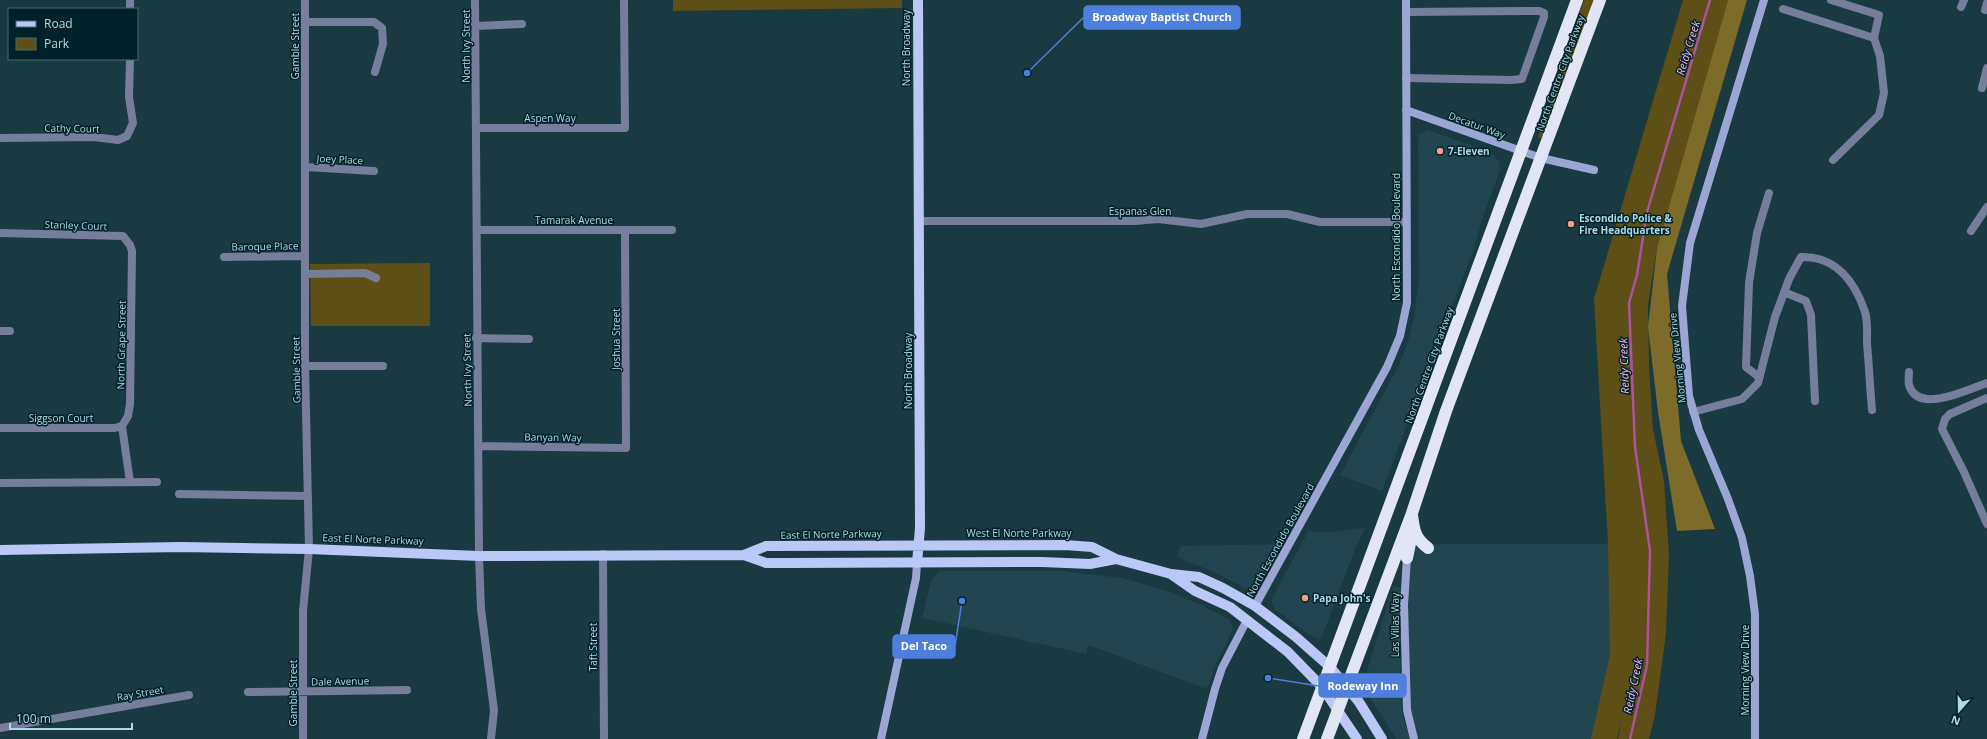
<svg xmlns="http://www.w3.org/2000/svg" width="1987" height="739" font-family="'Open Sans',sans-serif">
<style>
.built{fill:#21464f}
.green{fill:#5d4f15}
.forest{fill:#7d6b29}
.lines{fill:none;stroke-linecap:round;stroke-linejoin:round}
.stream{stroke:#ac549d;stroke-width:2.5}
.street{stroke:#767e9b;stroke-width:8}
.secondary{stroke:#9ba6d5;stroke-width:8}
.primary{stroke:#bbc7f7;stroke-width:10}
.highway{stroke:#e2e6f4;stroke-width:12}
.poi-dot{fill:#f49e89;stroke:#002128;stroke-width:1.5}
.labels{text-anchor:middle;stroke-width:3;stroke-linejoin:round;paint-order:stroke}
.street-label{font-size:10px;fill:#acdbe6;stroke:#002128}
.poi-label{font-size:10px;font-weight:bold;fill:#acdbe6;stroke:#002128;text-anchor:start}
.water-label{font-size:11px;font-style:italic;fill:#ffb9f0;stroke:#002128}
.leader{fill:none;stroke:#4f7fdd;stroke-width:1.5}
.callout-dot{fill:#4f7fdd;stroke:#002128;stroke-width:1.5}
.callout{fill:#4f7fdd;stroke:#4f7fdd;stroke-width:1.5}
.callout-label{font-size:11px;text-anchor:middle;font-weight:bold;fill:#fff}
</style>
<rect width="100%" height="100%" fill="#193a41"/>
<path class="built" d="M 1428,130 L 1492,153 L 1499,162 L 1500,170 L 1481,223 L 1474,249 L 1382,491 L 1340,475 L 1399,365 L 1408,342 L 1414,318 L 1419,278 L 1418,139 L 1419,135 Z
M 1365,528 L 1355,549 L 1323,634 L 1319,639 L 1310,636 L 1275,609 L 1272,604 L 1272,598 L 1309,530 L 1312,532 L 1332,532 Z
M 1280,544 L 1256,587 L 1249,590 L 1216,573 L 1177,557 L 1181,546 Z
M 1410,544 L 1608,544 L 1613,599 L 1610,655 L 1593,739 L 1414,739 L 1407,710 L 1405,620 Z
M 940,571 L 1062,571 L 1122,578 L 1167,591 L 1201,605 L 1230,620 L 1233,629 L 1215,666 L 1207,689 L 1091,646 L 1088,646 L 1086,654 L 922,618 L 931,581 Z
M 1393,586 L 1400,587 L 1401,696 L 1403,717 L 1410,739 L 1396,739 L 1367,693 L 1364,681 Z"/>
<path class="green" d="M 673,0 L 902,0 L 902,8 L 673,11 Z
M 1584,0 L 1594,0 L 1547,128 L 1541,138 L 1538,137 L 1559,80 L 1569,41 Z
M 1683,0 L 1728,0 L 1657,248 L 1648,305 L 1649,367 L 1653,429 L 1664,481 L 1669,554 L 1666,633 L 1655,715 L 1649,739 L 1618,739 L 1622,717 L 1617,739 L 1591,739 L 1610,655 L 1608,544 L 1594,299 Z
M 430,263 L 430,326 L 311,326 L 310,264 Z"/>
<path class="forest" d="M 1728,0 L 1747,0 L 1667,274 L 1681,441 L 1715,529 L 1677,531 L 1658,412 L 1648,327 L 1657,248 Z"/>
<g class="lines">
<path class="stream" d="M 1630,739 L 1647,665 L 1650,551 L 1635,447 L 1629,303 L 1637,275 L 1647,212 L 1710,0"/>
<path class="street" d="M 475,0 L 479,556 L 481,609 L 494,710 L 491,739
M 1831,0 L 1879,15 L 1874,38 L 1880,56 L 1884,93 L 1879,115 L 1833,160
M 1961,7 L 1964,0
M 130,9 L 130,0
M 1783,9 L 1874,38
M 1985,10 L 1987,3
M 305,22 L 374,22 L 382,28 L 383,44 L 375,72
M 476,26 L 522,24
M 1406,78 L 1511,80 L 1522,79 L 1544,17 L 1544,13 L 1539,11 L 1406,12
M 1982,88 L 1987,68
M 476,128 L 625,128 L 624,0
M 0,138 L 94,137 L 118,140 L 127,136 L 133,123 L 129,97 L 130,59
M 305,167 L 374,171
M 919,221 L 1135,221 L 1158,219 L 1201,224 L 1247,214 L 1287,214 L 1320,222 L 1406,222
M 477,230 L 672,230
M 1971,231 L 1987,207
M 0,233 L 123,236 L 130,245 L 132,251 L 130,404 L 128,416 L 122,426
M 224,257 L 305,256
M 305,274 L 365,273 L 376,278
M 1784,292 L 1806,301 L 1811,315 L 1815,401
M 0,331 L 10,331
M 476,338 L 529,339
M 305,366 L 383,366
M 1909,372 C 1909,376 1908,381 1909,385 C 1918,415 1969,389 1987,383
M 1759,377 L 1746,367 L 1749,283 L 1757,233 L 1769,193
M 1987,398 L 1950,414 L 1945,419 L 1942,429 L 1964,472 L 1987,524
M 1693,412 L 1742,399 L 1758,383 L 1775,317 L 1789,279 L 1801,257 C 1836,256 1855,282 1865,312 C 1868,322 1867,333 1867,343 C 1869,365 1870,388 1872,410
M 122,426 L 130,482
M 0,428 L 115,428 L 122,426
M 478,446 L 626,448 L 625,230
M 0,483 L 157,482
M 179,494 L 308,496
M 603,554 L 604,739
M 248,692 L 407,690
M 0,728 L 189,695
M 303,739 L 303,611 L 309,549 L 305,366 L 305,0"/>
<path class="secondary" d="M 1406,110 L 1541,158 L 1594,170
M 1407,558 L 1404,605 L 1407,710 L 1414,739
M 1255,606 L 1387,367 L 1400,336 L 1407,303 L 1406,0
M 881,739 L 916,578 L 917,563
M 1202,739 L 1215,689 L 1222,668 L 1247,620
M 1755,739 L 1755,614 L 1750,576 L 1742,538 L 1728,499 L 1699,430 L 1689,396 L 1682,306 L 1690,243 L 1764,0"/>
<path class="primary" d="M 0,550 L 181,547 L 309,549 L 479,556 L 744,555 L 766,563 L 791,563 L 1042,562 L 1090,564 L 1116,559
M 744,555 L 766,546 L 1065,545 L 1092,547 L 1116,559 L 1171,574 L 1199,577 L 1223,588 L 1255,606 L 1296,637 L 1330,667 L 1359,702 L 1382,739
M 917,563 L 920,528 L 918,0
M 1172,575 L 1195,591 L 1230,607 L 1288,652 L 1322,687 L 1357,739"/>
<path class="highway" d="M 1412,515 C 1414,531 1415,538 1428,548
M 1407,558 L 1413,529
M 1303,739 L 1577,0
M 1327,739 L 1412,513 L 1446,411 L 1514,229 L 1600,0"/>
</g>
<g class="poi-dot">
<circle cx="1440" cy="151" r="4"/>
<circle cx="1571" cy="224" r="4"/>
<circle cx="1305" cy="598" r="4"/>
</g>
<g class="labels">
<g class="street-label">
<text transform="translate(295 46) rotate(-90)" y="4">Gamble Street</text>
<text transform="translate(466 46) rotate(-90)" y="4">North Ivy Street</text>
<text transform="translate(906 48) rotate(-90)" y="4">North Broadway</text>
<text transform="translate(1560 73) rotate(-70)" y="4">North Centre City Parkway</text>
<text x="550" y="122">Aspen Way</text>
<text transform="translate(1477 125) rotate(20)" y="4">Decatur Way</text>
<text transform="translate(72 128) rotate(1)" y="4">Cathy Court</text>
<text transform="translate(340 159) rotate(3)" y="4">Joey Place</text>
<text x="1140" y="215">Espanas Glen</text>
<text x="574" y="224">Tamarak Avenue</text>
<text transform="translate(76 225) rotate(2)" y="4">Stanley Court</text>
<text transform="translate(1396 237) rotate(-90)" y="4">North Escondido Boulevard</text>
<text transform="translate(265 246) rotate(-1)" y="4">Baroque Place</text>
<text transform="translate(616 339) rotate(-90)" y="4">Joshua Street</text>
<text transform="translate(121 345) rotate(-89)" y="4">North Grape Street</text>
<text transform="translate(1677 358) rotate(-96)" y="4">Morning View Drive</text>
<text transform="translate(1429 365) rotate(-70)" y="4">North Centre City Parkway</text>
<text transform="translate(296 370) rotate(-91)" y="4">Gamble Street</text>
<text transform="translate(467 370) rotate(-91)" y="4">North Ivy Street</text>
<text transform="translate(908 371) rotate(-90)" y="4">North Broadway</text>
<text x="61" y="422">Siggson Court</text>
<text transform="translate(553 437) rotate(1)" y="4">Banyan Way</text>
<text x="1019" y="537">West El Norte Parkway</text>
<text transform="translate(831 534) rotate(-1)" y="4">East El Norte Parkway</text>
<text transform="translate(373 539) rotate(2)" y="4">East El Norte Parkway</text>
<text transform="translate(1280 540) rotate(-61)" y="4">North Escondido Boulevard</text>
<text transform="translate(1395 625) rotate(-90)" y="4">Las Villas Way</text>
<text transform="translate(593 647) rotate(-90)" y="4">Taft Street</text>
<text transform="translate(1745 670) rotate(-90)" y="4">Morning View Drive</text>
<text transform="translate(340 681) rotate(-1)" y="4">Dale Avenue</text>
<text transform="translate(140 693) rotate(-10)" y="4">Ray Street</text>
<text transform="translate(293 693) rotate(-90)" y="4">Gamble Street</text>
</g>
<g class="poi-label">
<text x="1448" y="155">7-Eleven</text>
<text x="1579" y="222">Escondido Police &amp;<tspan x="1579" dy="12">Fire Headquarters</tspan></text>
<text x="1313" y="602">Papa John's</text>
</g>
<g class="water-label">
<text transform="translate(1688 48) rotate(-73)" y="4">Reidy Creek</text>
<text transform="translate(1624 366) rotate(-92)" y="4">Reidy Creek</text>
<text transform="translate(1633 686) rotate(-78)" y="4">Reidy Creek</text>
</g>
</g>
<path class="leader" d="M1027 73L1084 17M962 601L955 646M1268 678L1319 686"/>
<g class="callout-dot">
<circle cx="1027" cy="73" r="4"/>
<circle cx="962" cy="601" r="4"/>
<circle cx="1268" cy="678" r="4"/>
</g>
<g class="callout">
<rect x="1084" y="6" width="156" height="23" rx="4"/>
<rect x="893" y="635" width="62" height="23" rx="4"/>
<rect x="1319" y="674" width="87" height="23" rx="4"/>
</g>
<g class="callout-label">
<text x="1162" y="21">Broadway Baptist Church</text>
<text x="924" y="650">Del Taco</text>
<text x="1363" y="690">Rodeway Inn</text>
</g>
<rect x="8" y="8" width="130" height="52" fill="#002128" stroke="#456b74"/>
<rect x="16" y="21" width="20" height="6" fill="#bbc7f7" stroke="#456b74"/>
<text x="44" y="28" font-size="12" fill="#acdbe6">Road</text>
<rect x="16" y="38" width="20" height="12" fill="#5d4f15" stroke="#456b74"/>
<text x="44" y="48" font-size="12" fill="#acdbe6">Park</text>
<g transform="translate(1959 711) rotate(200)" stroke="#002128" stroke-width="3" paint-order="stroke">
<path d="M0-3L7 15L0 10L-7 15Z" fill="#acdbe6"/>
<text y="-6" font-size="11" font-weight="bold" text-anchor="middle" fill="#acdbe6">N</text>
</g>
<path d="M10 723v6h122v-6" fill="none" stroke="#acdbe6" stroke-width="2"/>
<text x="16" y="723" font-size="12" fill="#acdbe6" stroke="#002128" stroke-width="3" paint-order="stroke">100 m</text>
</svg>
